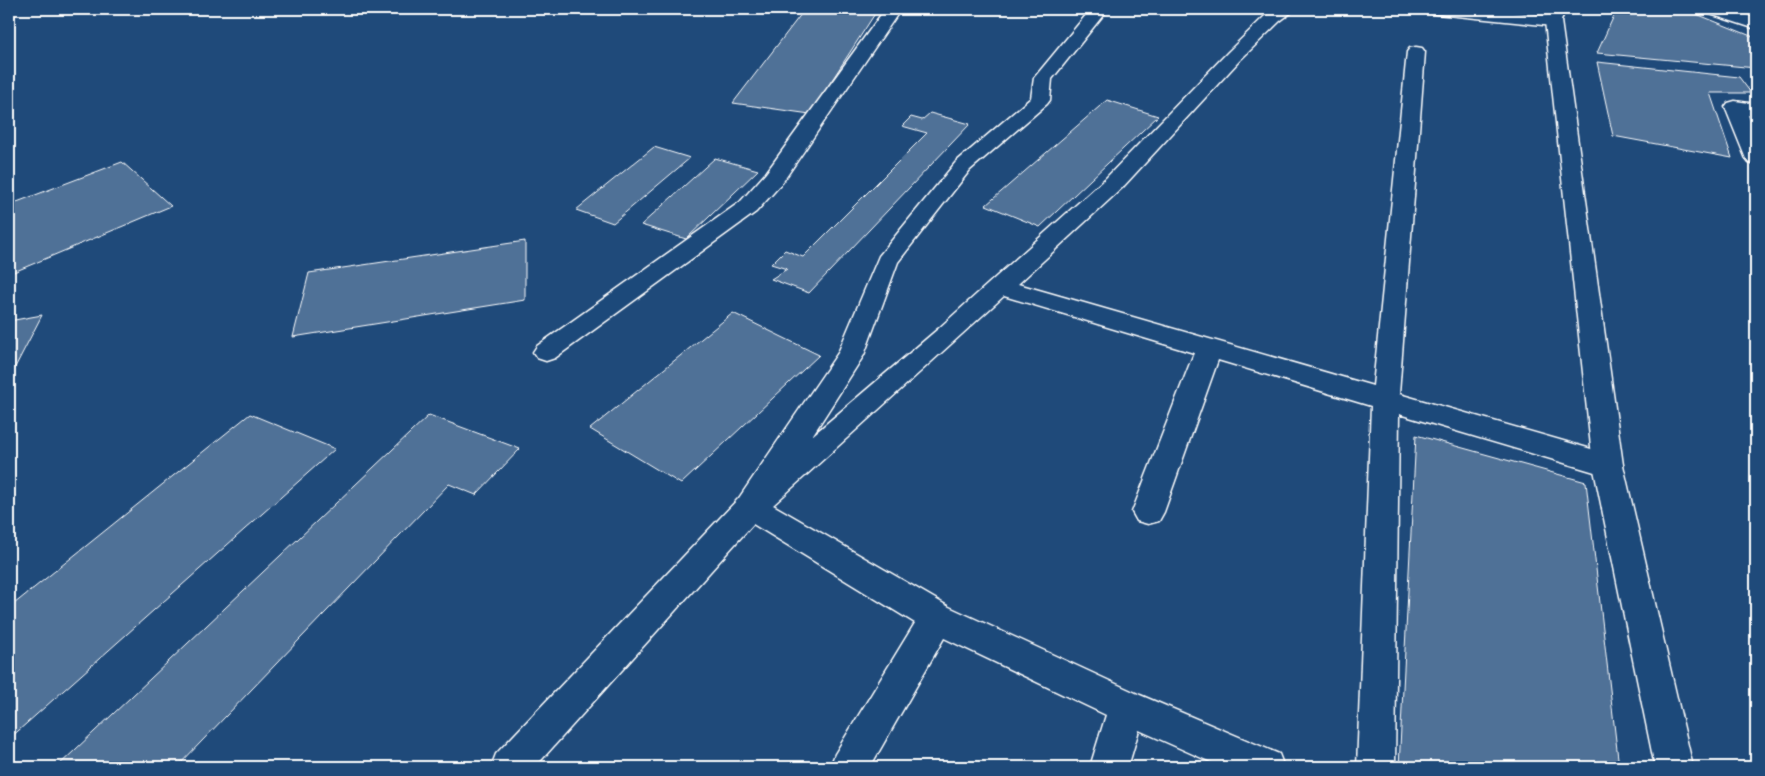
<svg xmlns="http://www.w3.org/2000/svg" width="1765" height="776" font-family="'Architects Daughter',sans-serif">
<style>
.building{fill:#507197;stroke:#fff}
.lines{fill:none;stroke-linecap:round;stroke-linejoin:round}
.minor-casing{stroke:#fff;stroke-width:3}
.tertiary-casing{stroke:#fff;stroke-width:3}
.minor{fill:#1f4a7a;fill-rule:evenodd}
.tertiary{fill:#1f4a7a;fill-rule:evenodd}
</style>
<rect width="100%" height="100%" fill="#1f4a7a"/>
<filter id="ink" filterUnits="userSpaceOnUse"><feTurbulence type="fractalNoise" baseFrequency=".02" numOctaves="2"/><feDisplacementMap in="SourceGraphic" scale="10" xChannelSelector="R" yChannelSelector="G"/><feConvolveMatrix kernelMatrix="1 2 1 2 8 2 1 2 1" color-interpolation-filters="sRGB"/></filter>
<g filter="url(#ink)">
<path class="building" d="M 805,9 L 878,9 L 810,114 L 733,103 Z
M 1617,9 L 1684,9 L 1756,38 L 1756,68 L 1597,53 Z
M 1597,62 L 1739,77 L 1751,93 L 1710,93 L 1732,158 L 1613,136 Z
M 1107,100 L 1158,116 L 1040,227 L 986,205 Z
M 930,113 L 970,124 L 809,293 L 771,279 L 787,269 L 771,264 L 785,250 L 803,257 L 927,133 L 902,126 L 911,117 L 922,120 Z
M 654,147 L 690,158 L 613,223 L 576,210 Z
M 715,158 L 758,170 L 686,239 L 641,225 Z
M 122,162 L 171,206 L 9,274 L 9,205 Z
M 525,241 L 525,300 L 293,337 L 309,273 Z
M 733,313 L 819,355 L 681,484 L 590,429 Z
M 42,315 L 9,379 L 9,321 Z
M 250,414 L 335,449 L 9,739 L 9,608 Z
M 429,415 L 520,449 L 476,495 L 449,484 L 177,767 L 57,767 Z
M 1416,435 L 1586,482 L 1619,767 L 1399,767 Z"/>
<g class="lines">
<defs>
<path id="minor" d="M 885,9 L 901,9 L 782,183 L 756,212 L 555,358 L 546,361 L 537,358 L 533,352 L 537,346 L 740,202 L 766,173 Z
M 1091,9 L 1108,9 L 1052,79 L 1050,100 L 1047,104 L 970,170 L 898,262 L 864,355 L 812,436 L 938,329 L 1106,178 L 1228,52 L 1268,13 L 1276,9 L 1296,9 L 1280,21 L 1240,60 L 1122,188 L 1018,284 L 1373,386 L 1407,52 L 1410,48 L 1416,47 L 1422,48 L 1425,52 L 1399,394 L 1619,457 L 1623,465 L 1619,473 L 1608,476 L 1399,414 L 1395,767 L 1357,767 L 1371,406 L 1218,360 L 1164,512 L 1159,521 L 1148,524 L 1137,521 L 1132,512 L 1194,353 L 1004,296 L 773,505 L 949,607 L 1140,695 L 1279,754 L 1284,767 L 1222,767 L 1139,730 L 1128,767 L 1090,767 L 1106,715 L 944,638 L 870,767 L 830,767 L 835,754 L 915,623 L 753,524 L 535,767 L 491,767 L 496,754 L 739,498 L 838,353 L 879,256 L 956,162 L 1031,98 L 1034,78 Z
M 1429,9 L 1483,9 L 1553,16 L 1559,17 L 1561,21 L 1559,25 L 1553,26 L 1437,14 L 1431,13 Z
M 1705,9 L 1728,9 L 1756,18 L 1756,29 L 1707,13 Z
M 1735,101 L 1756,104 L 1756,116 L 1748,115 L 1756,135 L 1756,165 L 1749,163 L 1746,159 L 1725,107 L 1728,103 Z"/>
<path id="tertiary" d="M 1549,9 L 1565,9 L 1561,21 L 1623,465 L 1693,767 L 1655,767 L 1593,465 L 1545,21 Z"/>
</defs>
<use href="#minor" class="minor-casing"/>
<use href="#tertiary" class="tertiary-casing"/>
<use href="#minor" class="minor"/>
<use href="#tertiary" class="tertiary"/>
</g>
</g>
<rect width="1765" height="776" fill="none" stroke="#1f4a7a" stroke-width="30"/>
<rect x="15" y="15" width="1735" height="746" fill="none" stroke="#fff" stroke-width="2" filter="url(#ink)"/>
</svg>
